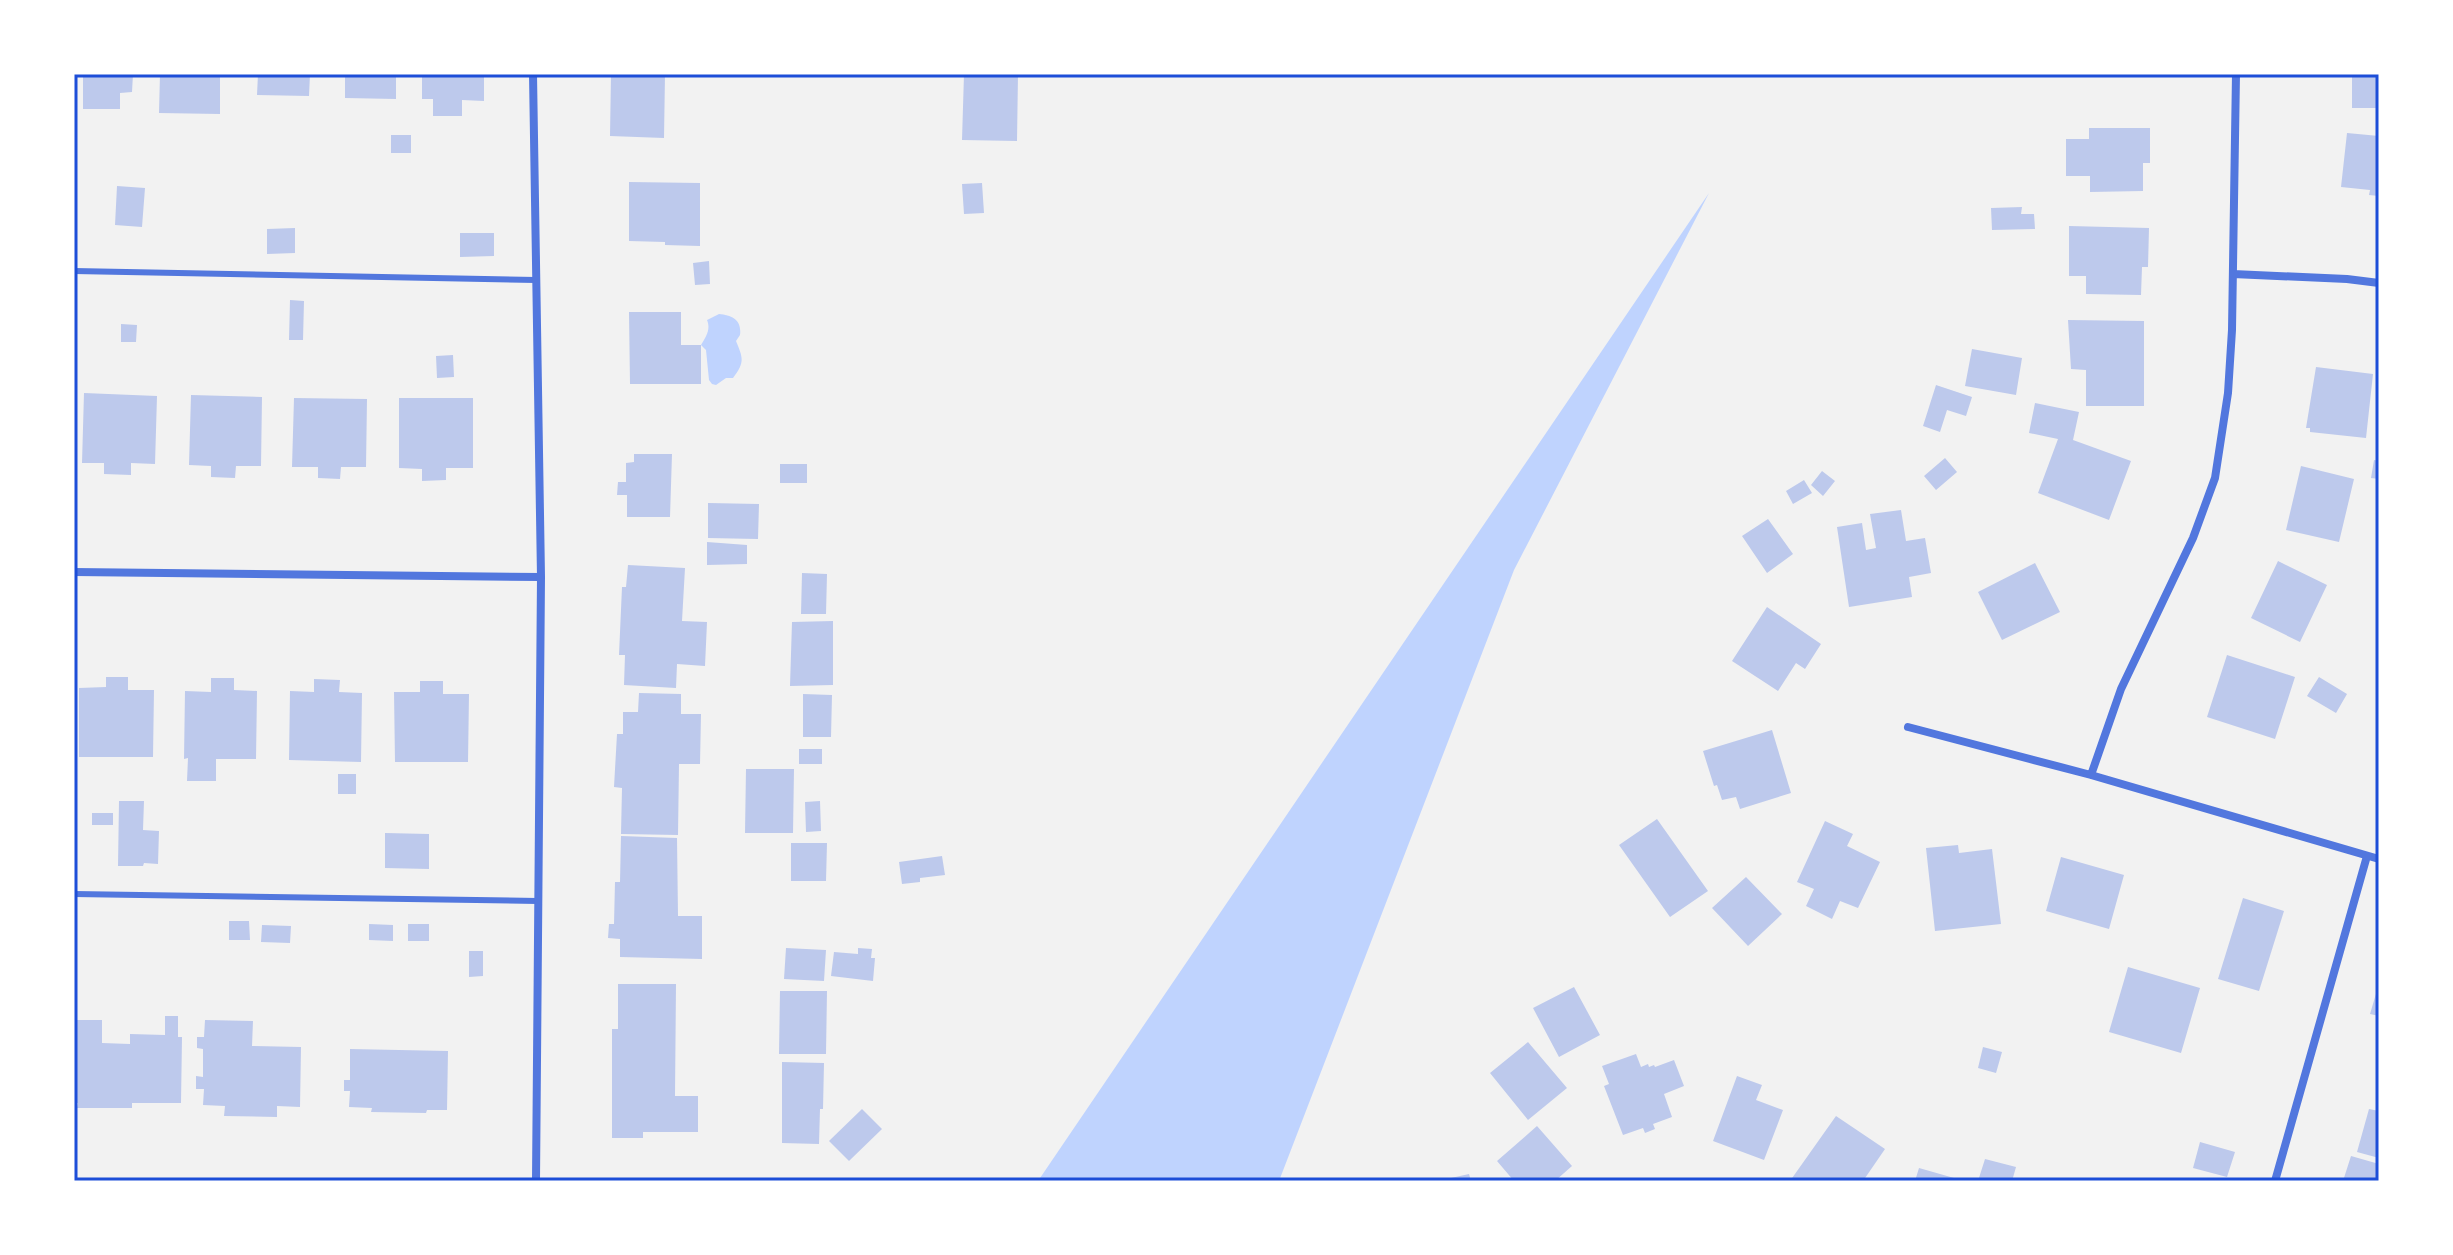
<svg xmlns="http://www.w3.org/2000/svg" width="2453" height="1255" font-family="Barlow,sans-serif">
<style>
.water{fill:#bfd3fe}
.building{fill:#bdc9ec}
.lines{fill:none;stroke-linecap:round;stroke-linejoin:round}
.service{stroke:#5277de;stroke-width:6}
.minor{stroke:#5277de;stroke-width:8}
.neatline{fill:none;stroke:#1d4ed8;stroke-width:3}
</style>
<rect width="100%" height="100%" fill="#f2f2f2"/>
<path class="water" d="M 1709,193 L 1514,570 L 1279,1181 L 1038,1181 Z
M 719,314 C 732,315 742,320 740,335 L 736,341 C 743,358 745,362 733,378 L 726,378 L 716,385 L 712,384 L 709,380 L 706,350 L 701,345 C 706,337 711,329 707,320 Z"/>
<path class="building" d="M 83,74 L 133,74 L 132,92 L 120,93 L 120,109 L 83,109 Z
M 160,74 L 220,74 L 220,114 L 159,113 Z
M 258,74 L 310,74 L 309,96 L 257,95 Z
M 345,74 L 396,74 L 396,99 L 345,98 Z
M 422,74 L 484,74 L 484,101 L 462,100 L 462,116 L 433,116 L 433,99 L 422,99 Z
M 611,74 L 665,74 L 664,138 L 610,136 Z
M 964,74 L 1018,74 L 1017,141 L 962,140 Z
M 2352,74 L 2379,74 L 2379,108 L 2352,108 Z
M 2089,128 L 2150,128 L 2150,163 L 2143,163 L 2143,191 L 2090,192 L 2090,176 L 2066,176 L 2066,139 L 2089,139 Z
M 2347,133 L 2379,136 L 2379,196 L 2369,195 L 2370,190 L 2341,187 Z
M 391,135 L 411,135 L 411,153 L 391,153 Z
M 629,182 L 700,183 L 700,246 L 665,245 L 665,242 L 629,241 Z
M 982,183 L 984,213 L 964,214 L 962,184 Z
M 117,186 L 145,188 L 142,227 L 115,225 Z
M 2022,207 L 2021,214 L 2034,214 L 2035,229 L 1992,230 L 1991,208 Z
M 2069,226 L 2149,228 L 2148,267 L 2142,267 L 2141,295 L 2086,294 L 2086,276 L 2069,276 Z
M 295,228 L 295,253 L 267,254 L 267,229 Z
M 460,233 L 494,233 L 494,256 L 460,257 Z
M 709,261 L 710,284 L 695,285 L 693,263 Z
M 290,300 L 304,301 L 303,340 L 289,340 Z
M 629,312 L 681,312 L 681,345 L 701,345 L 701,384 L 630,384 Z
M 2068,320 L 2144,321 L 2144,406 L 2086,406 L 2086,370 L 2071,369 Z
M 121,324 L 137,325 L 136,342 L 121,342 Z
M 1972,349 L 2022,358 L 2016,395 L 1965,386 Z
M 453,355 L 454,377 L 437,378 L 436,356 Z
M 2316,367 L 2373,374 L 2366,438 L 2310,432 L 2310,428 L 2306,428 Z
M 1936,385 L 1972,397 L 1966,416 L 1947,410 L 1940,432 L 1923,426 Z
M 84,393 L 157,396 L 155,464 L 131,463 L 131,475 L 104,474 L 104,463 L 82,463 Z
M 191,395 L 262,397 L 261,466 L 236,466 L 235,478 L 211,477 L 211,466 L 189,465 Z
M 294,398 L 367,399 L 366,467 L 341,467 L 340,479 L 318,478 L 318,467 L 292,467 Z
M 399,398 L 473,398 L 473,468 L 446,468 L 446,480 L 422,481 L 422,469 L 399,468 Z
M 2035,403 L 2079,412 L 2073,440 L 2131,461 L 2109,520 L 2038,493 L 2058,439 L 2029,433 Z
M 634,454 L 672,454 L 670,517 L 627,517 L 627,495 L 617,495 L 618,482 L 626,482 L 626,463 L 634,462 Z
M 1945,458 L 1957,472 L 1936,490 L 1924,476 Z
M 2374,460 L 2379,461 L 2379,479 L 2371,478 Z
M 780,464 L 807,464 L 807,483 L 780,483 Z
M 2301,466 L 2354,479 L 2339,542 L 2286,530 Z
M 1822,471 L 1835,481 L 1823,496 L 1811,485 Z
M 1804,480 L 1812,493 L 1793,504 L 1786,491 Z
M 708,503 L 759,504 L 758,539 L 708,538 Z
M 1901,510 L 1906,541 L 1925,538 L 1931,573 L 1909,577 L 1912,597 L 1849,607 L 1837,527 L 1862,523 L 1866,550 L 1876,548 L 1870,514 Z
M 1768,519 L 1793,554 L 1767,573 L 1742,536 Z
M 707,542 L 747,545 L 747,564 L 707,565 Z
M 2278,561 L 2327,585 L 2300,642 L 2251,618 Z
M 2035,563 L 2060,612 L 2002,640 L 1978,592 Z
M 628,565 L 685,568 L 682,621 L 707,622 L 705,666 L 677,664 L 676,688 L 624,685 L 625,655 L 619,655 L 622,587 L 626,587 Z
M 802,573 L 827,574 L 826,614 L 801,614 Z
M 1767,607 L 1821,644 L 1805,669 L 1796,663 L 1778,691 L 1732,661 Z
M 833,621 L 833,685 L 790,686 L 792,622 Z
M 2227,655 L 2295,677 L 2275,739 L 2207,717 Z
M 106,677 L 128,677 L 128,690 L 154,690 L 153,757 L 79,757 L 79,688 L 106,687 Z
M 2319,677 L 2347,694 L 2336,713 L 2307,696 Z
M 211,678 L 234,678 L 234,690 L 257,691 L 256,759 L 216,759 L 216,781 L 187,781 L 188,758 L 184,759 L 185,691 L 211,692 Z
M 314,679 L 340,680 L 339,692 L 362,693 L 361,762 L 289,760 L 290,691 L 314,692 Z
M 420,681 L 443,681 L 443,694 L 469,694 L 468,762 L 395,762 L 394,692 L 420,692 Z
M 639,693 L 681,694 L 681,714 L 701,714 L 700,764 L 679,764 L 678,835 L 621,834 L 622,788 L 614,787 L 617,734 L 623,734 L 623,712 L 638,712 Z
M 803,694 L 832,695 L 831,737 L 803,737 Z
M 1772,730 L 1791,793 L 1740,809 L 1736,797 L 1722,800 L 1717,785 L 1714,786 L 1703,751 Z
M 799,749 L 822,749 L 822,764 L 799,764 Z
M 746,769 L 794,769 L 793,833 L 745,833 Z
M 338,774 L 356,774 L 356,794 L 338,794 Z
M 119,801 L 144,801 L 143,830 L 159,831 L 158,864 L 144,863 L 143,866 L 118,866 Z
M 820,801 L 821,831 L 806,832 L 805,802 Z
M 92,813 L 113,813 L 113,825 L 92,825 Z
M 1657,819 L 1708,891 L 1670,917 L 1619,845 Z
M 1825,821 L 1853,834 L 1847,846 L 1880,862 L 1858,908 L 1840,901 L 1832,919 L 1806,906 L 1814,889 L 1797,882 Z
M 385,833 L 429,834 L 429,869 L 385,868 Z
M 621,836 L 677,838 L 678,916 L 702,916 L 702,959 L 620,957 L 620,939 L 608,938 L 609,924 L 614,924 L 615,882 L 620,882 Z
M 791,843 L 827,843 L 826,881 L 791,881 Z
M 1958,845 L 1959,853 L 1992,849 L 2001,924 L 1935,931 L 1926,848 Z
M 942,856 L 945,875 L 920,878 L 920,882 L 902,884 L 899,862 Z
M 2061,857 L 2124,875 L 2109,929 L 2046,911 Z
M 1746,877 L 1782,914 L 1748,946 L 1712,908 Z
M 2243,898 L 2284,911 L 2259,991 L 2218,979 Z
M 229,921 L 249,921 L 250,940 L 229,940 Z
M 369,924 L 393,925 L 393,941 L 369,940 Z
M 408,924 L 429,924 L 429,941 L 408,941 Z
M 262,925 L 291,926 L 290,943 L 261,942 Z
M 786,948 L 826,950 L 824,981 L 784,979 Z
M 858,948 L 872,949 L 871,958 L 875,958 L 873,981 L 831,976 L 834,952 L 858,954 Z
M 469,951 L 483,951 L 483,976 L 469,977 Z
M 2128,967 L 2200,988 L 2181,1053 L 2109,1032 Z
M 618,984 L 676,984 L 675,1096 L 698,1096 L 698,1132 L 643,1132 L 643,1138 L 612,1138 L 612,1029 L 618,1029 Z
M 1574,987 L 1600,1035 L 1559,1057 L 1533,1008 Z
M 2378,987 L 2379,987 L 2379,1016 L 2370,1014 Z
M 780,991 L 827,991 L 826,1054 L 779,1054 Z
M 165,1016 L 178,1016 L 178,1037 L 182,1037 L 181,1103 L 132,1103 L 132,1108 L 77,1108 L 78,1103 L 74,1103 L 74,1020 L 102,1020 L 102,1043 L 130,1044 L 130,1034 L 165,1035 Z
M 205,1020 L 253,1021 L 252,1046 L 301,1047 L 300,1107 L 277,1106 L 277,1117 L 224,1116 L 225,1106 L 203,1105 L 204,1089 L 196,1089 L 196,1076 L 203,1077 L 203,1049 L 197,1048 L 197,1037 L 204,1037 Z
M 1528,1042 L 1567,1088 L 1528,1120 L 1490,1073 Z
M 1983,1047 L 2002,1052 L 1996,1073 L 1978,1068 Z
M 350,1049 L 448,1051 L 447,1110 L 427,1110 L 426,1113 L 371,1112 L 372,1108 L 349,1107 L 350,1091 L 344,1091 L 344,1080 L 350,1080 Z
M 1636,1054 L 1641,1067 L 1648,1064 L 1649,1067 L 1654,1065 L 1655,1067 L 1674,1060 L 1684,1086 L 1664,1094 L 1672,1117 L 1653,1124 L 1655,1129 L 1645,1133 L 1643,1128 L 1623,1135 L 1604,1086 L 1609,1084 L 1602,1066 Z
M 782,1062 L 824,1063 L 823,1109 L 820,1109 L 819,1144 L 782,1143 Z
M 1737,1076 L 1762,1085 L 1756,1100 L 1783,1110 L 1764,1160 L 1713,1141 Z
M 862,1109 L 882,1129 L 849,1161 L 829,1141 Z
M 2369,1109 L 2379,1111 L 2379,1158 L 2357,1152 Z
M 1836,1116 L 1885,1149 L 1863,1181 L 1790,1181 Z
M 1537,1126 L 1572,1166 L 1555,1181 L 1514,1181 L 1497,1161 Z
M 2200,1142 L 2235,1152 L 2227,1177 L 2193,1168 Z
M 2351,1156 L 2379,1164 L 2379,1181 L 2343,1181 Z
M 1985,1159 L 2016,1167 L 2012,1181 L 1978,1181 Z
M 1919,1168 L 1961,1180 L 1961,1181 L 1915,1181 Z
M 1469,1174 L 1471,1181 L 1443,1181 L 1442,1180 Z"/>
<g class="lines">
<path class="service" d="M 74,271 L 536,280
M 74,894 L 538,901"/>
<path class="minor" d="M 533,74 L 541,577 L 536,1181
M 2233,274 L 2347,279 L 2379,283
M 74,572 L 541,577
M 1908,727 L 2091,775 L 2379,859
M 2091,775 L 2121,689 L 2193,538 L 2215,478 L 2228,393 L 2232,330 L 2236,74
M 2275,1181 L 2367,856"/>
</g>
<rect width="2453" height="1255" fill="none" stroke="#ffffff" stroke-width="152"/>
<rect x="76" y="76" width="2301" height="1103" class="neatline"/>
</svg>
